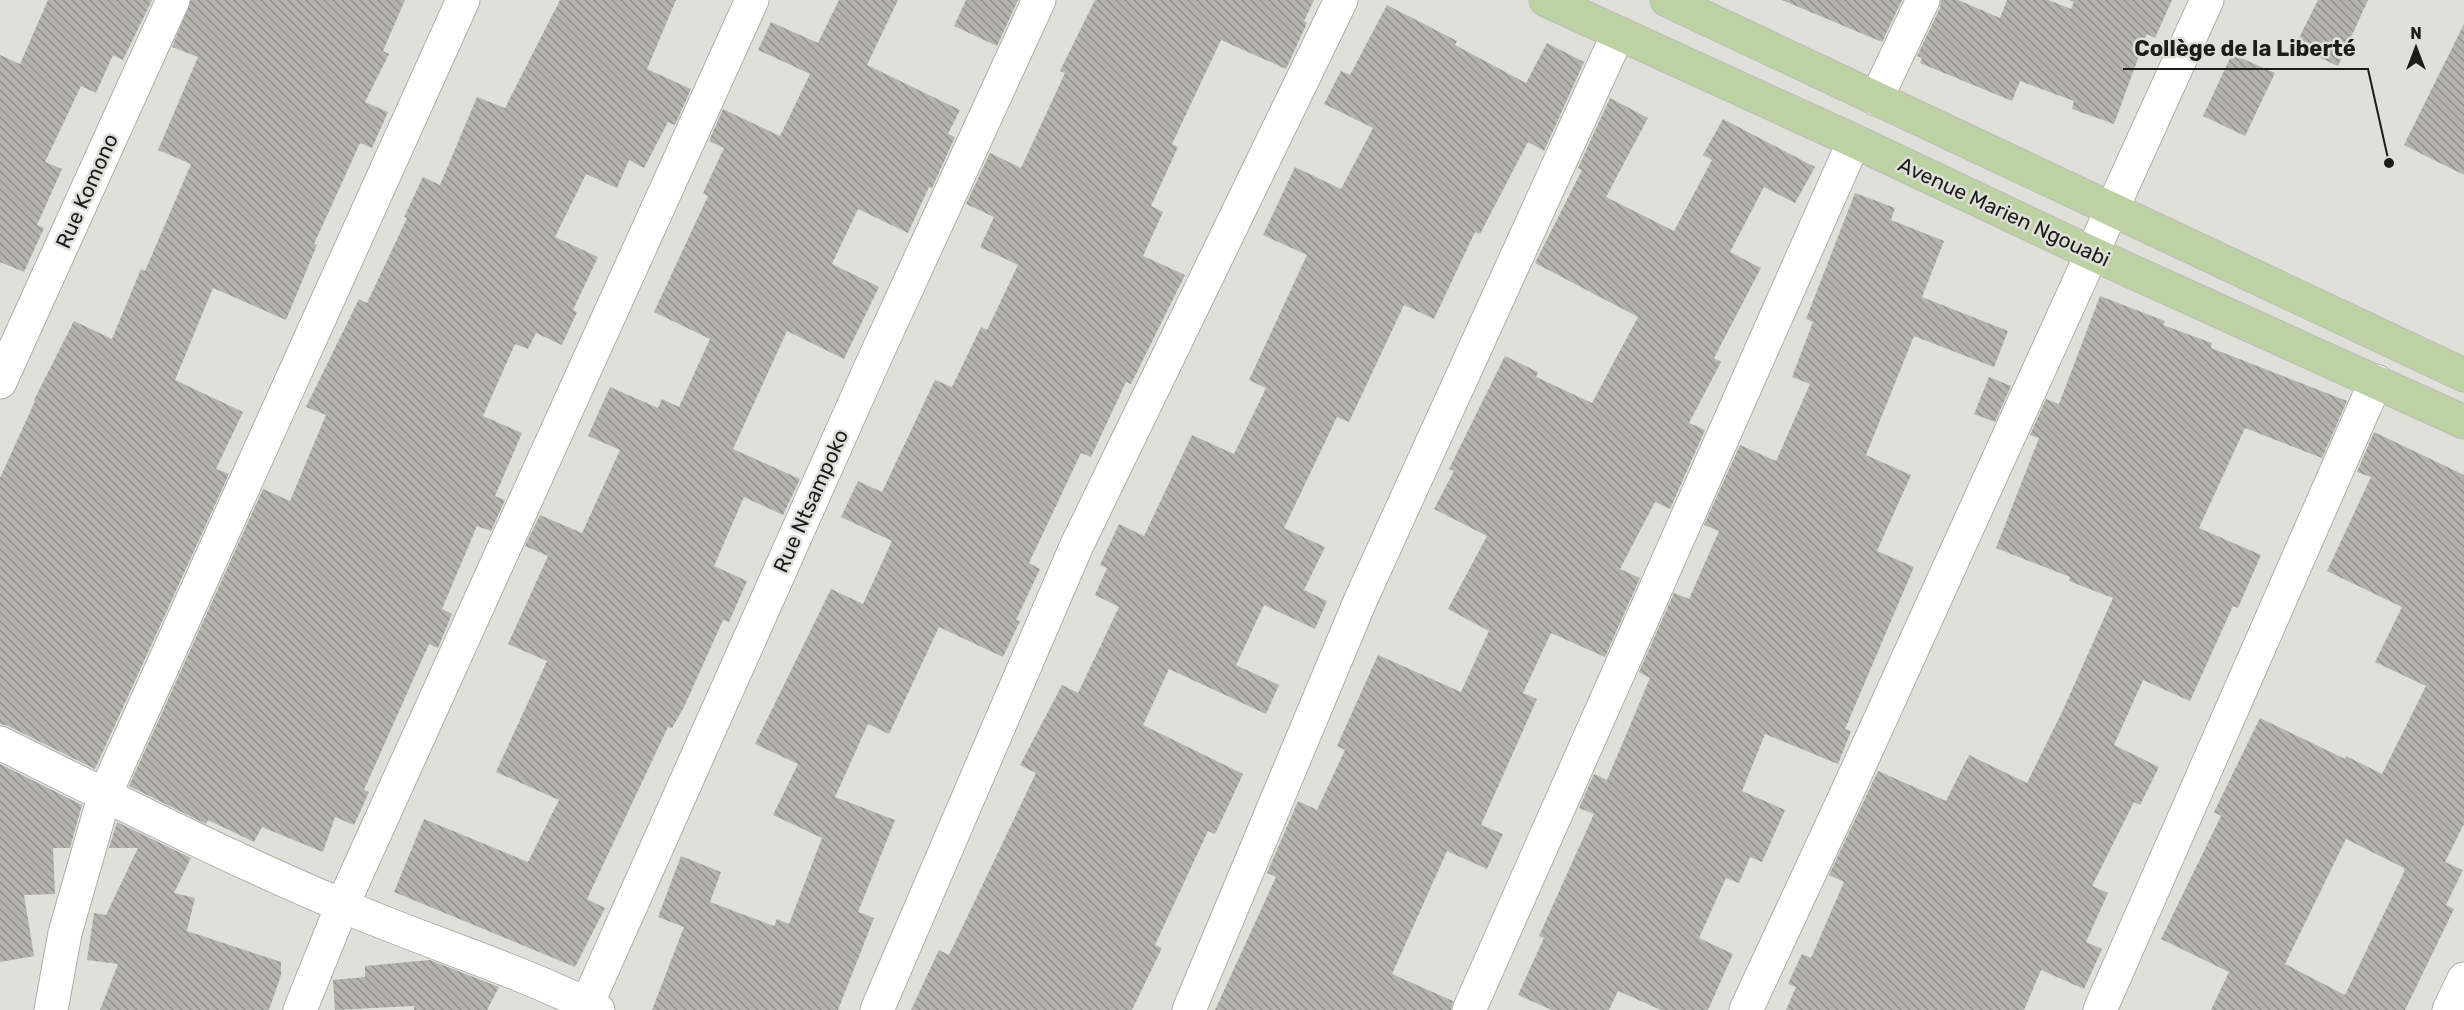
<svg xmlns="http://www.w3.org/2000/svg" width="2464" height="1010" font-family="Rubik,sans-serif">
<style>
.building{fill:url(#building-back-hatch);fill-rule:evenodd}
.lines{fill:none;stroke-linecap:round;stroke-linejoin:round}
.minor-casing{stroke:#adaea8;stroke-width:35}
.major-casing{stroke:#bbbbba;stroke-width:35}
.minor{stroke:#fff;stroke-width:33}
.major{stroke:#bcd2a3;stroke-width:33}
.labels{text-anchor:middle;stroke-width:5;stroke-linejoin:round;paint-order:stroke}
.street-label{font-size:21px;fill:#1c1d1a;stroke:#dfe0d9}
.leader{fill:none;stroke:#1c1d1a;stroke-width:2}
.callout-dot{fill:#1c1d1a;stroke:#dfe0d9;stroke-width:2}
.callout-label{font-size:22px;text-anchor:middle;font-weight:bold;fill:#1c1d1a;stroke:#dfe0d9;stroke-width:5;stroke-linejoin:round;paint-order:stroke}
</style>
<defs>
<pattern id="building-back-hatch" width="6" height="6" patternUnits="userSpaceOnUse" patternTransform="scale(1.5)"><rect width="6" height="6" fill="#b5b3ad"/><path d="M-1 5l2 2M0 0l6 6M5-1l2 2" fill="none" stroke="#92918c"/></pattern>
</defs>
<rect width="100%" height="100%" fill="#dfe0d9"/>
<path class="building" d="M 48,0 L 152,0 L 123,60 L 113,55 L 96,93 L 81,86 L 45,162 L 62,169 L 37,225 L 44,228 L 24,272 L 0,262 L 0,55 L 20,64 Z
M 191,0 L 405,0 L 383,51 L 389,54 L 365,102 L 388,112 L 372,148 L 360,143 L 314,244 L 317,245 L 286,320 L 213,288 L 175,380 L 243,412 L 216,469 L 229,474 L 95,769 L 8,726 L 0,724 L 0,478 L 35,401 L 34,400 L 74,321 L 112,339 L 141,269 L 145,271 L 191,164 L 158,150 L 198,57 L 172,47 Z
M 560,0 L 676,0 L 647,69 L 691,89 L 675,125 L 668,122 L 644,168 L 629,160 L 617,188 L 586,174 L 555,237 L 598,257 L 573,310 L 577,312 L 562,345 L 536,333 L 528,349 L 515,344 L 483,416 L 522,433 L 495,496 L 505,500 L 491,531 L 477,526 L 442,609 L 452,614 L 438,648 L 429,644 L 364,790 L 369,792 L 354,825 L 335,817 L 323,852 L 262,827 L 254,842 L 208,820 L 206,824 L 129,786 L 263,489 L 290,501 L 326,415 L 306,407 L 359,299 L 367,303 L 407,218 L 404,217 L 423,177 L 440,185 L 477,97 L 505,108 Z
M 839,0 L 898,0 L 867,65 L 960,110 L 948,134 L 955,137 L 932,188 L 929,187 L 908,233 L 858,209 L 832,264 L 879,287 L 844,359 L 787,331 L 733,449 L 800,479 L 783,515 L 744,497 L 714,566 L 747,581 L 729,622 L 723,620 L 684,707 L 672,728 L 668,727 L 587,899 L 605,908 L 575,967 L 394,892 L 424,819 L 528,862 L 559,800 L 496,772 L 547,661 L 508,644 L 548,556 L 525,546 L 540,515 L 582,533 L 620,450 L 588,436 L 610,387 L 658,408 L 662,399 L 679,407 L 710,339 L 654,312 L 708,196 L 703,193 L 724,148 L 709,141 L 723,109 L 780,136 L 810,74 L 758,50 L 771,22 L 818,43 Z
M 966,0 L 1018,0 L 997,46 L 954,26 Z
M 1095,0 L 1314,0 L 1304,21 L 1307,23 L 1286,69 L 1221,40 L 1172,144 L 1178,147 L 1151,206 L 1163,212 L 1143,256 L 1185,275 L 1131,384 L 1126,382 L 1091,457 L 1081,453 L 1029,563 L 1040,569 L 1016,620 L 1020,621 L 1003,657 L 939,627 L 889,734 L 868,724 L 835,797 L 895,820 L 858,912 L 874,918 L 838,1010 L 652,1010 L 684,927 L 658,917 L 681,856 L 721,872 L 710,902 L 774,926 L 777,919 L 789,924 L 822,838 L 773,815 L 798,764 L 755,744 L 831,589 L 863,604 L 892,541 L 841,517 L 858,481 L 882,492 L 935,380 L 952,387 L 981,327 L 987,330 L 1018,265 L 980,247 L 994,217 L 966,204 L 990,153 L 1021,168 L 1065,73 L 1060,71 Z
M 1782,0 L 1902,0 L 1882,42 Z
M 1941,0 L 1958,0 L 2000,18 L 2007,0 L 2048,0 L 2071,9 L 2074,2 L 2069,0 L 2172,0 L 2155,38 L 2147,34 L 2114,124 L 2072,109 L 2074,101 L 2020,81 L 2012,101 L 1920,63 L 1922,58 L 1917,56 L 1940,8 Z
M 2318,0 L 2368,0 L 2338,66 L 2295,46 Z
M 1387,5 L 1457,41 L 1455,45 L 1526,83 L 1547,43 L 1584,62 L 1544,151 L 1528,142 L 1480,234 L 1475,232 L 1434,319 L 1404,305 L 1349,422 L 1337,417 L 1284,528 L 1325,547 L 1304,590 L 1327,601 L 1315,629 L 1264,605 L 1236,665 L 1279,685 L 1266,714 L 1169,669 L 1143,725 L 1243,774 L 1215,834 L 1208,831 L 1155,945 L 1162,948 L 1132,1010 L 911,1010 L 939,950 L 949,955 L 1036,773 L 1020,765 L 1062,685 L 1078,693 L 1119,607 L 1095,595 L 1107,568 L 1100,565 L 1119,524 L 1144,536 L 1192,435 L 1234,454 L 1266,388 L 1249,380 L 1307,255 L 1263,235 L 1295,167 L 1341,189 L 1373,128 L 1324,104 L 1341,71 L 1350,75 Z
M 2464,24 L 2464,175 L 2404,145 Z
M 2232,54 L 2275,73 L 2245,136 L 2203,116 Z
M 1610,98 L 1648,118 L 1606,197 L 1674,231 L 1712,160 L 1703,155 L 1723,119 L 1815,167 L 1795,203 L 1764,187 L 1730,252 L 1761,268 L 1714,358 L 1721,362 L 1689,423 L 1705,430 L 1670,509 L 1655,502 L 1620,569 L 1640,578 L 1605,657 L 1551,633 L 1523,693 L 1537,699 L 1481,825 L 1503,834 L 1487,869 L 1447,851 L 1392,974 L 1453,1001 L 1451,1010 L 1215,1010 L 1276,877 L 1267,873 L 1298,801 L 1317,810 L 1345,750 L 1337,746 L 1378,655 L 1461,692 L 1489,631 L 1448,609 L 1487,536 L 1434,509 L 1454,471 L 1449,469 L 1505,356 L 1538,372 L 1536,377 L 1592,403 L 1638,317 L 1535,263 L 1582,170 L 1578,168 Z
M 1855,193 L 1895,208 L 1891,220 L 1944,241 L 1922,297 L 2008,331 L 1994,367 L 1914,336 L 1866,455 L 1911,475 L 1877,551 L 1914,567 L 1845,729 L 1851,731 L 1838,764 L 1765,734 L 1742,791 L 1785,810 L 1762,862 L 1750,857 L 1739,883 L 1726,878 L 1699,938 L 1733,954 L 1708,1010 L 1661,1010 L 1618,991 L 1609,1010 L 1552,1010 L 1518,995 L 1544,938 L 1539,936 L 1594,814 L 1579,808 L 1594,774 L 1607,780 L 1650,678 L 1639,672 L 1674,593 L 1689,599 L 1719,531 L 1704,525 L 1740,445 L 1776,461 L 1810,384 L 1792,377 L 1813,322 L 1806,319 Z
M 2100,296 L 2165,321 L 2163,325 L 2212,343 L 2211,348 L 2347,401 L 2322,458 L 2245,428 L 2199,528 L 2261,555 L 2238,608 L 2233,606 L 2190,701 L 2143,680 L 2114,745 L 2159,767 L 2140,805 L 2134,802 L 2092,886 L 2108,893 L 2086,942 L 2102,949 L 2084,989 L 2041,970 L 2024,1010 L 1786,1010 L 1796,987 L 1788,984 L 1802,954 L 1811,958 L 1844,882 L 1829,875 L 1878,771 L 1946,801 L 1969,755 L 2027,783 L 2062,712 L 2113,598 L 2069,581 L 2070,577 L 1996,548 L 2039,438 L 2030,435 L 2046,399 L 2059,404 Z
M 1989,377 L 2011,386 L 1995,422 L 1974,414 Z
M 2374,432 L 2464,475 L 2464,824 L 2445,862 L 2463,870 L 2446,905 L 2454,909 L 2405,1010 L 2211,1010 L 2229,972 L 2161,939 L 2221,816 L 2214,812 L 2260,718 L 2345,759 L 2346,756 L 2382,774 L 2426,686 L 2375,662 L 2402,607 L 2327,571 L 2371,477 L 2357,472 ZM 2346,839 L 2404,868 L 2404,872 L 2345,995 L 2285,964 Z
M 0,764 L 82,805 L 70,848 L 53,848 L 55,894 L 24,895 L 34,956 L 0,962 Z
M 117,822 L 191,858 L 174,893 L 195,898 L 187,931 L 281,962 L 281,975 L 269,1010 L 100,1010 L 118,964 L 87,960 L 94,913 L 106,915 L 138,848 L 109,848 Z
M 430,960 L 499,987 L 487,1010 L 414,1010 L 414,1006 L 335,1010 L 333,980 L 365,977 L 365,966 Z"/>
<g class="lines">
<defs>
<path id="minor" d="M 1876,99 L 1923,0
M 0,382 L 173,0
M 0,743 C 113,799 225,856 341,905 C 426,942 515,968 598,1010
M 587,1004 L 873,362 L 1039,0
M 51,1010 L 65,933 L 105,794 L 463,0
M 300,1010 L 342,906 L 752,0
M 877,1010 L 1076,547 L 1341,0
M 1189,1010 L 1361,599 L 1618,34
M 1469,1010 L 1854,141
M 1746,1010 L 1845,797 L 2207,0
M 2100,1010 L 2376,381
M 2449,1010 L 2464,979"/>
<path id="major" d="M 1546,0 L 1854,141 L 2091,253 L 2464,422
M 1667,0 L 2464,375"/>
</defs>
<use href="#minor" class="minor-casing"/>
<use href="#major" class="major-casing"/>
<use href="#minor" class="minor"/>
<use href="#major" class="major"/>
</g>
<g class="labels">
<g class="street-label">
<text transform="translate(87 191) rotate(-66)" y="7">Rue Komono</text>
<text transform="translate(2004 212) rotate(25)" y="7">Avenue Marien Ngouabi</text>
<text transform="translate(811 501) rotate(-66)" y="7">Rue Ntsampoko</text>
</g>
</g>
<path class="leader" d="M2389 163L2368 69H2123"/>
<circle class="callout-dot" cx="2389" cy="163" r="6"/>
<g class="callout-label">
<text x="2245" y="56">Collège de la Liberté</text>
</g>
<g transform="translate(2416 48)" stroke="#dfe0d9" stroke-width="4.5" paint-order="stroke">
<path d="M0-4.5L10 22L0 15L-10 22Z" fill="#1c1d1a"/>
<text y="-9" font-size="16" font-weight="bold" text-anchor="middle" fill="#1c1d1a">N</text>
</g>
</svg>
